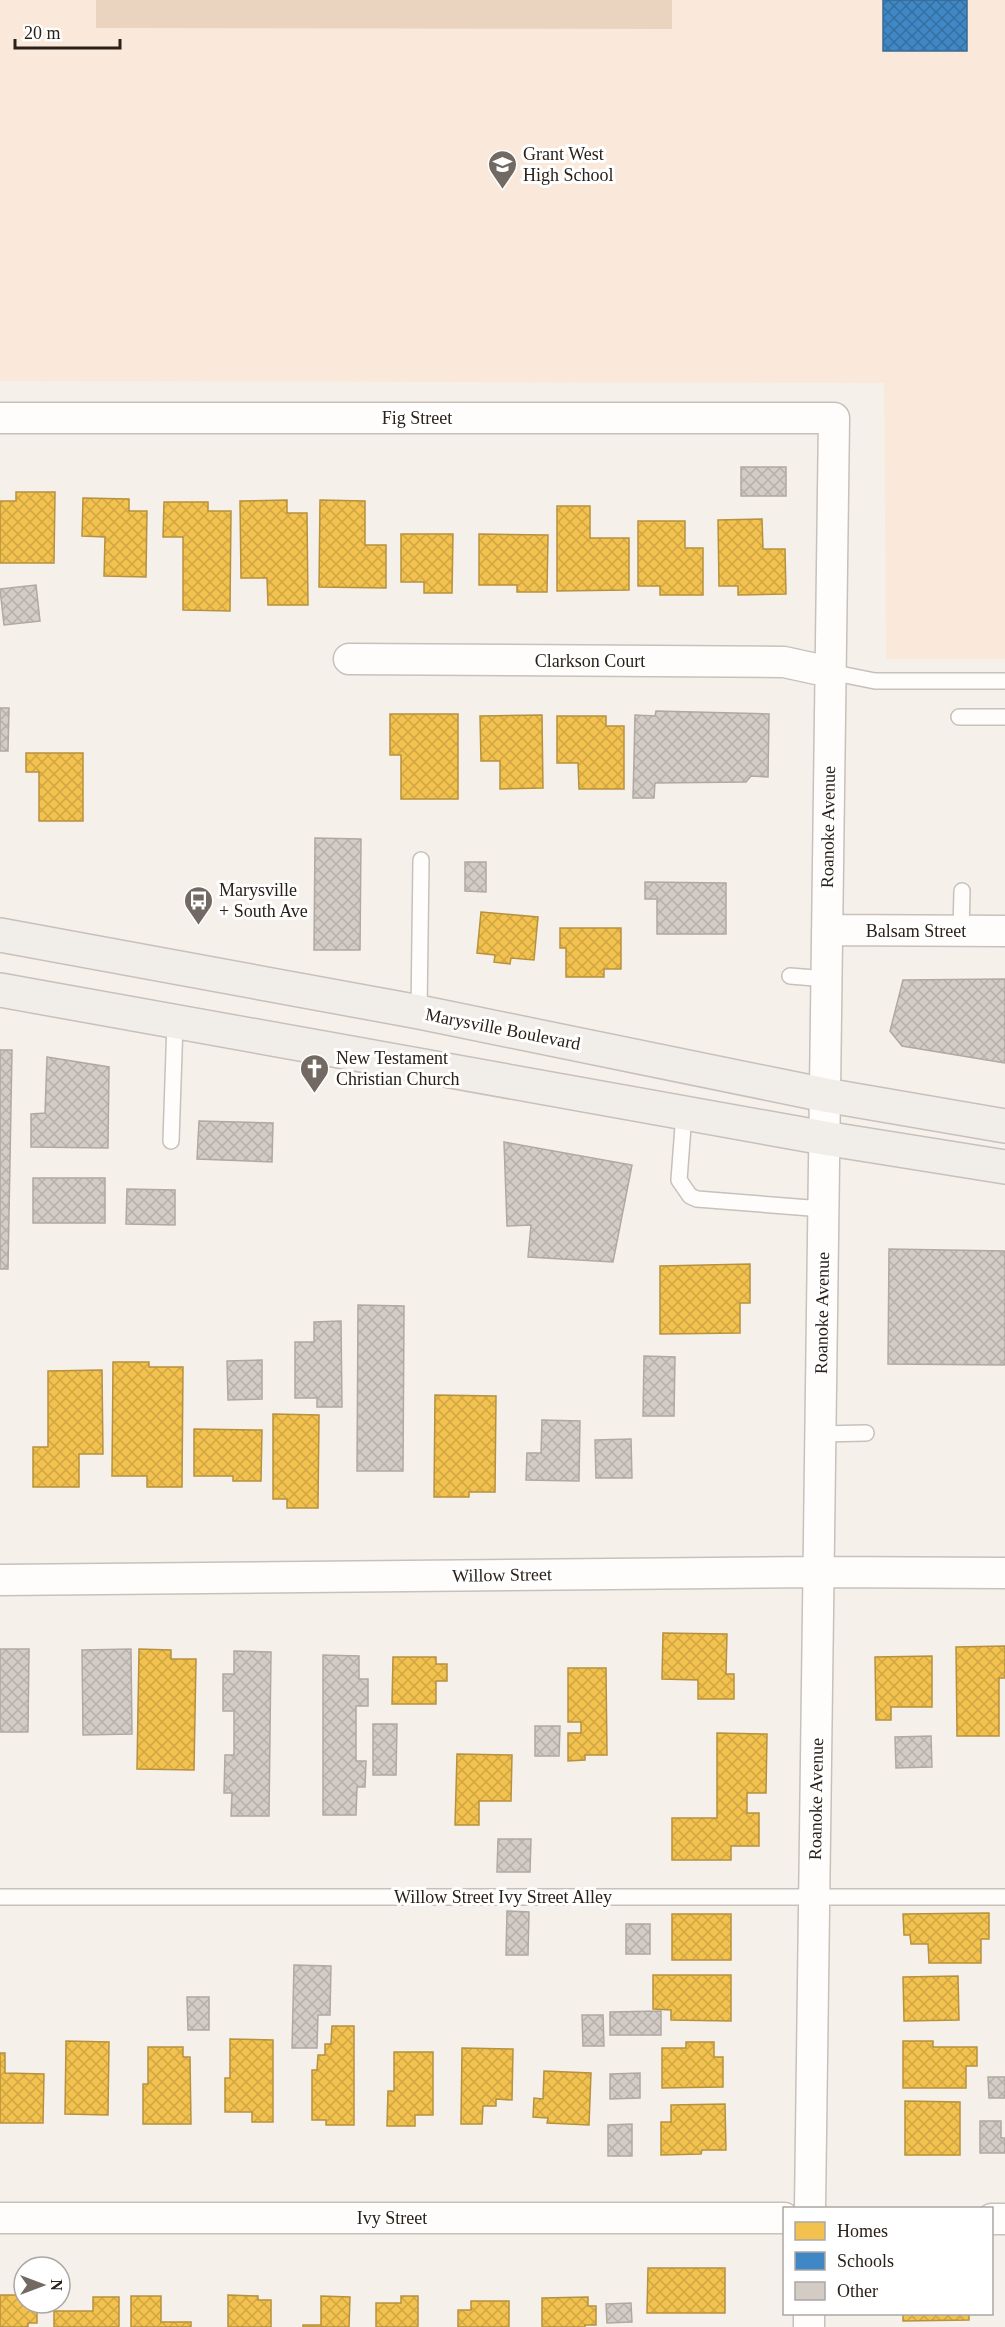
<svg xmlns="http://www.w3.org/2000/svg" width="1005" height="2327" font-family="Georgia,serif">
<style>
.built{fill:#fae9da}
.garden{fill:#ebd4bf}
.homes{fill:url(#homes-cross-hatch);stroke:#b6913e;stroke-width:1.5}
.schools{fill:url(#schools-cross-hatch);stroke:#396991;stroke-width:1.5}
.building{fill:url(#building-cross-hatch);stroke:#b0a8a2;stroke-width:1.5}
.lines{fill:none;stroke-linecap:round;stroke-linejoin:round}
.service-casing{stroke:#c8c0ba;stroke-width:18}
.minor-casing{stroke:#c8c0ba;stroke-width:33}
.secondary-casing{stroke:#c8c0ba;stroke-width:36}
.service{stroke:#fefdfc;stroke-width:15}
.minor{stroke:#fefdfc;stroke-width:30}
.secondary{stroke:#f1ede9;stroke-width:33}
.labels{text-anchor:middle;stroke-width:6;stroke-linejoin:round;paint-order:stroke}
.poi-label{font-size:18px;fill:#2b2119;stroke:#fff;text-anchor:start}
.street-label{font-size:18px;fill:#2b2119;stroke:#fff}
</style>
<defs>
<pattern id="homes-cross-hatch" width="8" height="8" patternUnits="userSpaceOnUse" patternTransform="scale(1.5)"><rect width="8" height="8" fill="#f2c14e"/><path d="M0 0l8 8M0 8l8-8" fill="none" stroke="#d0a644"/></pattern>
<pattern id="schools-cross-hatch" width="8" height="8" patternUnits="userSpaceOnUse" patternTransform="scale(1.5)"><rect width="8" height="8" fill="#3f88c5"/><path d="M0 0l8 8M0 8l8-8" fill="none" stroke="#356f9f"/></pattern>
<pattern id="building-cross-hatch" width="8" height="8" patternUnits="userSpaceOnUse" patternTransform="scale(1.5)"><rect width="8" height="8" fill="#d3ccc5"/><path d="M0 0l8 8M0 8l8-8" fill="none" stroke="#b5afa9"/></pattern>
</defs>
<rect width="100%" height="100%" fill="#f6f0eb"/>
<path class="built" d="M 0,0 L 1005,0 L 1005,659 L 886,659 L 884,383 L 0,381 Z"/>
<path class="garden" d="M 96,0 L 672,0 L 672,29 L 96,28 Z"/>
<path class="homes" d="M 16,492 L 55,492 L 54,563 L 0,563 L 0,501 L 16,501 Z
M 83,498 L 129,499 L 129,511 L 147,511 L 146,577 L 104,576 L 105,537 L 82,536 Z
M 287,500 L 287,513 L 307,513 L 308,605 L 268,605 L 267,578 L 241,578 L 240,501 Z
M 320,500 L 365,501 L 365,545 L 386,545 L 386,588 L 319,587 Z
M 164,502 L 208,502 L 208,511 L 231,511 L 230,611 L 183,610 L 183,537 L 163,537 Z
M 557,506 L 590,506 L 590,538 L 629,538 L 629,590 L 557,591 Z
M 762,519 L 763,549 L 785,549 L 786,594 L 738,595 L 738,586 L 719,586 L 718,520 Z
M 638,521 L 685,521 L 685,548 L 703,548 L 703,595 L 660,595 L 660,586 L 638,586 Z
M 401,534 L 453,534 L 452,593 L 424,593 L 424,582 L 401,582 Z
M 479,534 L 548,535 L 547,592 L 517,592 L 517,585 L 479,585 Z
M 390,714 L 458,714 L 458,799 L 401,799 L 401,755 L 390,755 Z
M 542,715 L 543,788 L 500,789 L 500,761 L 481,761 L 480,716 Z
M 557,716 L 606,716 L 606,726 L 624,726 L 624,789 L 579,789 L 578,763 L 557,763 Z
M 26,753 L 83,753 L 83,821 L 39,821 L 39,772 L 26,772 Z
M 481,912 L 538,917 L 534,960 L 511,958 L 510,964 L 494,962 L 495,955 L 477,953 Z
M 560,928 L 621,928 L 621,969 L 604,969 L 604,977 L 566,977 L 566,948 L 560,948 Z
M 750,1264 L 750,1303 L 740,1303 L 740,1333 L 660,1334 L 660,1266 Z
M 113,1362 L 149,1362 L 149,1367 L 183,1367 L 182,1487 L 147,1487 L 147,1476 L 112,1476 Z
M 102,1370 L 103,1454 L 79,1454 L 79,1487 L 33,1487 L 33,1447 L 48,1447 L 48,1371 Z
M 435,1395 L 496,1396 L 495,1492 L 469,1492 L 469,1497 L 434,1497 Z
M 273,1414 L 319,1415 L 318,1508 L 287,1508 L 287,1499 L 273,1499 Z
M 194,1429 L 262,1430 L 261,1481 L 233,1481 L 233,1476 L 194,1476 Z
M 663,1633 L 727,1634 L 726,1674 L 734,1674 L 734,1699 L 698,1699 L 698,1680 L 662,1679 Z
M 1005,1646 L 1005,1678 L 999,1678 L 999,1736 L 957,1736 L 956,1647 Z
M 139,1649 L 171,1650 L 171,1659 L 196,1659 L 194,1770 L 137,1769 Z
M 932,1656 L 932,1707 L 891,1707 L 891,1720 L 876,1720 L 875,1657 Z
M 393,1657 L 436,1657 L 436,1664 L 447,1664 L 447,1681 L 436,1681 L 436,1704 L 392,1704 Z
M 568,1668 L 606,1668 L 607,1755 L 585,1755 L 585,1760 L 568,1761 L 568,1733 L 581,1733 L 581,1722 L 568,1722 Z
M 717,1733 L 767,1734 L 766,1793 L 747,1793 L 747,1813 L 759,1813 L 759,1846 L 731,1846 L 731,1860 L 672,1860 L 672,1818 L 717,1818 Z
M 457,1754 L 512,1755 L 511,1801 L 479,1801 L 479,1825 L 455,1825 Z
M 989,1913 L 989,1939 L 981,1939 L 981,1963 L 929,1963 L 928,1944 L 911,1944 L 910,1935 L 904,1935 L 903,1914 Z
M 672,1914 L 731,1914 L 731,1960 L 672,1960 Z
M 653,1975 L 731,1975 L 731,2021 L 671,2020 L 671,2010 L 653,2009 Z
M 958,1976 L 959,2020 L 904,2021 L 903,1977 Z
M 332,2026 L 354,2026 L 354,2125 L 326,2125 L 326,2120 L 312,2120 L 312,2070 L 317,2070 L 318,2055 L 325,2055 L 325,2044 L 331,2044 Z
M 230,2039 L 273,2040 L 273,2122 L 252,2122 L 252,2112 L 225,2112 L 225,2078 L 230,2078 Z
M 66,2041 L 109,2042 L 108,2115 L 65,2114 Z
M 903,2041 L 933,2041 L 933,2047 L 977,2047 L 977,2066 L 966,2066 L 966,2088 L 903,2088 Z
M 686,2042 L 714,2042 L 714,2057 L 723,2057 L 723,2087 L 662,2088 L 662,2048 L 686,2048 Z
M 148,2047 L 183,2047 L 183,2057 L 190,2057 L 191,2124 L 143,2124 L 143,2084 L 148,2084 Z
M 462,2048 L 513,2049 L 512,2100 L 496,2099 L 496,2106 L 483,2106 L 482,2124 L 461,2124 Z
M 394,2052 L 433,2052 L 433,2115 L 415,2115 L 415,2126 L 387,2126 L 388,2091 L 394,2091 Z
M 0,2053 L 5,2053 L 5,2073 L 44,2074 L 43,2123 L 0,2123 Z
M 544,2071 L 591,2073 L 589,2125 L 547,2123 L 548,2118 L 533,2117 L 534,2098 L 543,2099 Z
M 905,2101 L 960,2102 L 960,2155 L 905,2155 Z
M 725,2104 L 726,2150 L 702,2150 L 701,2154 L 661,2155 L 661,2122 L 671,2122 L 671,2105 Z
M 648,2268 L 725,2268 L 725,2313 L 647,2313 Z
M 0,2295 L 24,2295 L 24,2303 L 37,2303 L 37,2323 L 28,2323 L 28,2327 L 0,2327 Z
M 228,2295 L 258,2296 L 258,2300 L 271,2300 L 271,2327 L 228,2327 Z
M 131,2296 L 161,2296 L 161,2322 L 191,2322 L 191,2327 L 131,2327 Z
M 321,2296 L 350,2297 L 349,2327 L 303,2327 L 303,2325 L 321,2325 Z
M 401,2296 L 418,2296 L 418,2327 L 376,2327 L 376,2303 L 401,2303 Z
M 93,2297 L 119,2297 L 119,2327 L 54,2327 L 54,2311 L 93,2311 Z
M 588,2297 L 588,2306 L 596,2306 L 596,2325 L 585,2325 L 585,2327 L 542,2327 L 542,2298 Z
M 471,2301 L 509,2301 L 509,2327 L 458,2327 L 458,2310 L 471,2310 Z
M 903,2314 L 969,2314 L 969,2320 L 903,2321 Z"/>
<path class="schools" d="M 883,0 L 967,0 L 967,51 L 883,51 Z"/>
<path class="building" d="M 741,467 L 786,467 L 786,496 L 741,496 Z
M 36,585 L 40,621 L 4,625 L 0,589 Z
M 0,708 L 9,708 L 8,751 L 0,751 Z
M 656,711 L 769,714 L 768,777 L 751,776 L 746,782 L 655,783 L 654,798 L 633,798 L 635,715 L 655,716 Z
M 315,838 L 361,839 L 360,950 L 314,950 Z
M 465,862 L 486,862 L 486,892 L 465,891 Z
M 645,882 L 726,883 L 726,934 L 657,934 L 657,899 L 645,899 Z
M 1005,979 L 1005,1063 L 902,1046 L 890,1031 L 903,980 Z
M 0,1050 L 12,1050 L 8,1269 L 0,1269 Z
M 47,1057 L 109,1067 L 108,1148 L 31,1147 L 31,1114 L 45,1113 Z
M 199,1121 L 273,1123 L 272,1162 L 197,1159 Z
M 504,1142 L 632,1165 L 613,1262 L 528,1257 L 531,1225 L 507,1226 Z
M 33,1178 L 105,1178 L 105,1223 L 33,1223 Z
M 127,1189 L 175,1190 L 175,1225 L 126,1224 Z
M 889,1249 L 1005,1251 L 1005,1365 L 888,1364 Z
M 358,1305 L 404,1306 L 403,1471 L 357,1471 Z
M 341,1321 L 342,1407 L 317,1407 L 317,1398 L 295,1398 L 295,1342 L 314,1342 L 314,1322 Z
M 644,1356 L 675,1357 L 674,1416 L 643,1416 Z
M 262,1360 L 262,1399 L 228,1400 L 227,1361 Z
M 542,1420 L 580,1421 L 579,1481 L 526,1480 L 527,1453 L 541,1453 Z
M 631,1439 L 632,1478 L 596,1478 L 595,1440 Z
M 0,1649 L 29,1649 L 28,1732 L 0,1732 Z
M 131,1649 L 132,1734 L 83,1735 L 82,1650 Z
M 234,1651 L 271,1652 L 269,1816 L 231,1816 L 232,1793 L 224,1793 L 225,1755 L 234,1755 L 234,1711 L 223,1711 L 223,1674 L 234,1674 Z
M 323,1655 L 359,1656 L 359,1679 L 368,1679 L 368,1706 L 356,1706 L 356,1761 L 366,1761 L 365,1787 L 357,1787 L 356,1815 L 323,1815 Z
M 373,1724 L 397,1724 L 396,1775 L 373,1775 Z
M 535,1726 L 560,1726 L 559,1756 L 535,1756 Z
M 931,1736 L 932,1767 L 896,1768 L 895,1737 Z
M 498,1839 L 531,1839 L 530,1872 L 497,1872 Z
M 507,1911 L 529,1912 L 528,1955 L 506,1955 Z
M 626,1924 L 650,1924 L 650,1954 L 626,1954 Z
M 294,1965 L 331,1966 L 330,2015 L 318,2015 L 317,2048 L 292,2048 Z
M 187,1997 L 209,1997 L 209,2030 L 188,2030 Z
M 661,2011 L 661,2035 L 610,2035 L 610,2012 Z
M 582,2015 L 603,2015 L 604,2046 L 583,2046 Z
M 640,2073 L 640,2098 L 610,2099 L 610,2074 Z
M 988,2077 L 1005,2077 L 1005,2098 L 989,2098 Z
M 980,2121 L 1001,2121 L 1001,2138 L 1005,2138 L 1005,2153 L 980,2153 Z
M 632,2124 L 632,2156 L 608,2156 L 608,2125 Z
M 631,2303 L 632,2322 L 607,2323 L 606,2304 Z"/>
<g class="lines">
<defs>
<path id="service" d="M 830,672 L 875,681 L 1005,681
M 959,717 L 1005,717
M 961,931 L 962,891
M 790,976 L 827,979
M 419,1012 L 421,860
M 684,1113 L 679,1180 L 690,1196 L 697,1199 L 823,1209
M 171,1141 L 175,1022
M 820,1434 L 866,1433
M 0,1897 L 1005,1897"/>
<path id="minor" d="M 0,418 L 834,418 L 810,2208
M 349,659 L 784,662 L 830,672
M 827,930 L 1005,931
M 0,1580 L 818,1572 L 1005,1573
M 0,2218 L 784,2218
M 992,2219 L 1005,2219
M 809,2327 L 809,2314"/>
<path id="secondary" d="M 0,935 L 419,1012 L 825,1095 L 1005,1126
M 0,990 L 824,1138 L 1005,1167"/>
</defs>
<use href="#service" class="service-casing"/>
<use href="#minor" class="minor-casing"/>
<use href="#secondary" class="secondary-casing"/>
<use href="#service" class="service"/>
<use href="#minor" class="minor"/>
<use href="#secondary" class="secondary"/>
</g>
<defs>
<symbol id="school-pin" viewBox="-11 -11 22 30"><path d="M0 17L-7.5 6A9.5 9.5 0 1 1 7.5 6Z" fill="#726962" stroke="#fff"/><path d="M0-5L7-2L0 1L-7-2ZM-4 1L0 2.5L4 1V4Q0 6-4 4Z" fill="#fff"/></symbol>
<symbol id="bus-pin" viewBox="-11 -11 22 30"><path d="M0 17L-7.5 6A9.5 9.5 0 1 1 7.5 6Z" fill="#726962" stroke="#fff"/><path d="M-5-6H5V4H4V6H2V4H-2V6H-4V4H-5ZM-3.5-4V0h7V-4ZM-3.5 1.2v1.5H-2V1.2ZM2 1.2v1.5H3.5V1.2Z" fill="#fff"/></symbol>
<symbol id="church-pin" viewBox="-11 -11 22 30"><path d="M0 17L-7.5 6A9.5 9.5 0 1 1 7.5 6Z" fill="#726962" stroke="#fff"/><path d="M-1.2-6h2.4v3.5h3.3v2.4h-3.3V6h-2.4V-.1h-3.3v-2.4h3.3Z" fill="#fff"/></symbol>
</defs>
<g fill-rule="evenodd">
<use href="#school-pin" x="486" y="148" width="33" height="45"/>
<use href="#bus-pin" x="182" y="884" width="33" height="45"/>
<use href="#church-pin" x="298" y="1052" width="33" height="45"/>
</g>
<g class="labels">
<g class="poi-label">
<text x="523" y="160">Grant West<tspan x="523" dy="21">High School</tspan></text>
<text x="219" y="896">Marysville<tspan x="219" dy="21">+ South Ave</tspan></text>
<text x="336" y="1064">New Testament<tspan x="336" dy="21">Christian Church</tspan></text>
</g>
<g class="street-label">
<text x="417" y="424">Fig Street</text>
<text x="590" y="667">Clarkson Court</text>
<text transform="translate(828 827) rotate(-89)" y="6">Roanoke Avenue</text>
<text x="916" y="937">Balsam Street</text>
<text transform="translate(503 1029) rotate(11)" y="6">Marysville Boulevard</text>
<text transform="translate(822 1313) rotate(-89)" y="6">Roanoke Avenue</text>
<text transform="translate(502 1575) rotate(-1)" y="6">Willow Street</text>
<text transform="translate(816 1799) rotate(-89)" y="6">Roanoke Avenue</text>
<text x="503" y="1903">Willow Street Ivy Street Alley</text>
<text x="392" y="2224">Ivy Street</text>
</g>
</g>
<rect x="783" y="2207" width="210" height="108" fill="#ffffff" stroke="#aaa6a3" stroke-width="1.5"/>
<rect x="795" y="2222" width="30" height="18" fill="#f2c14e" stroke="#aaa6a3" stroke-width="1.5"/>
<text x="837" y="2237" font-size="18" fill="#2b2119">Homes</text>
<rect x="795" y="2252" width="30" height="18" fill="#3f88c5" stroke="#aaa6a3" stroke-width="1.5"/>
<text x="837" y="2267" font-size="18" fill="#2b2119">Schools</text>
<rect x="795" y="2282" width="30" height="18" fill="#d3ccc5" stroke="#aaa6a3" stroke-width="1.5"/>
<text x="837" y="2297" font-size="18" fill="#2b2119">Other</text>
<g transform="translate(42 2285) rotate(90)"><circle r="28" fill="#ffffff" stroke="#aaa6a3" stroke-width="1.5"/>
<path d="M0-4.5L10 22L0 15L-10 22Z" fill="#726962"/>
<text y="-9" font-size="16" font-weight="bold" text-anchor="middle" fill="#2b2119">N</text>
</g>
<path d="M15 39v9h105v-9" fill="none" stroke="#2b2119" stroke-width="3"/>
<text x="24" y="39" font-size="18" fill="#2b2119" stroke="#ffffff" stroke-width="4.5" paint-order="stroke">20 m</text>
</svg>
